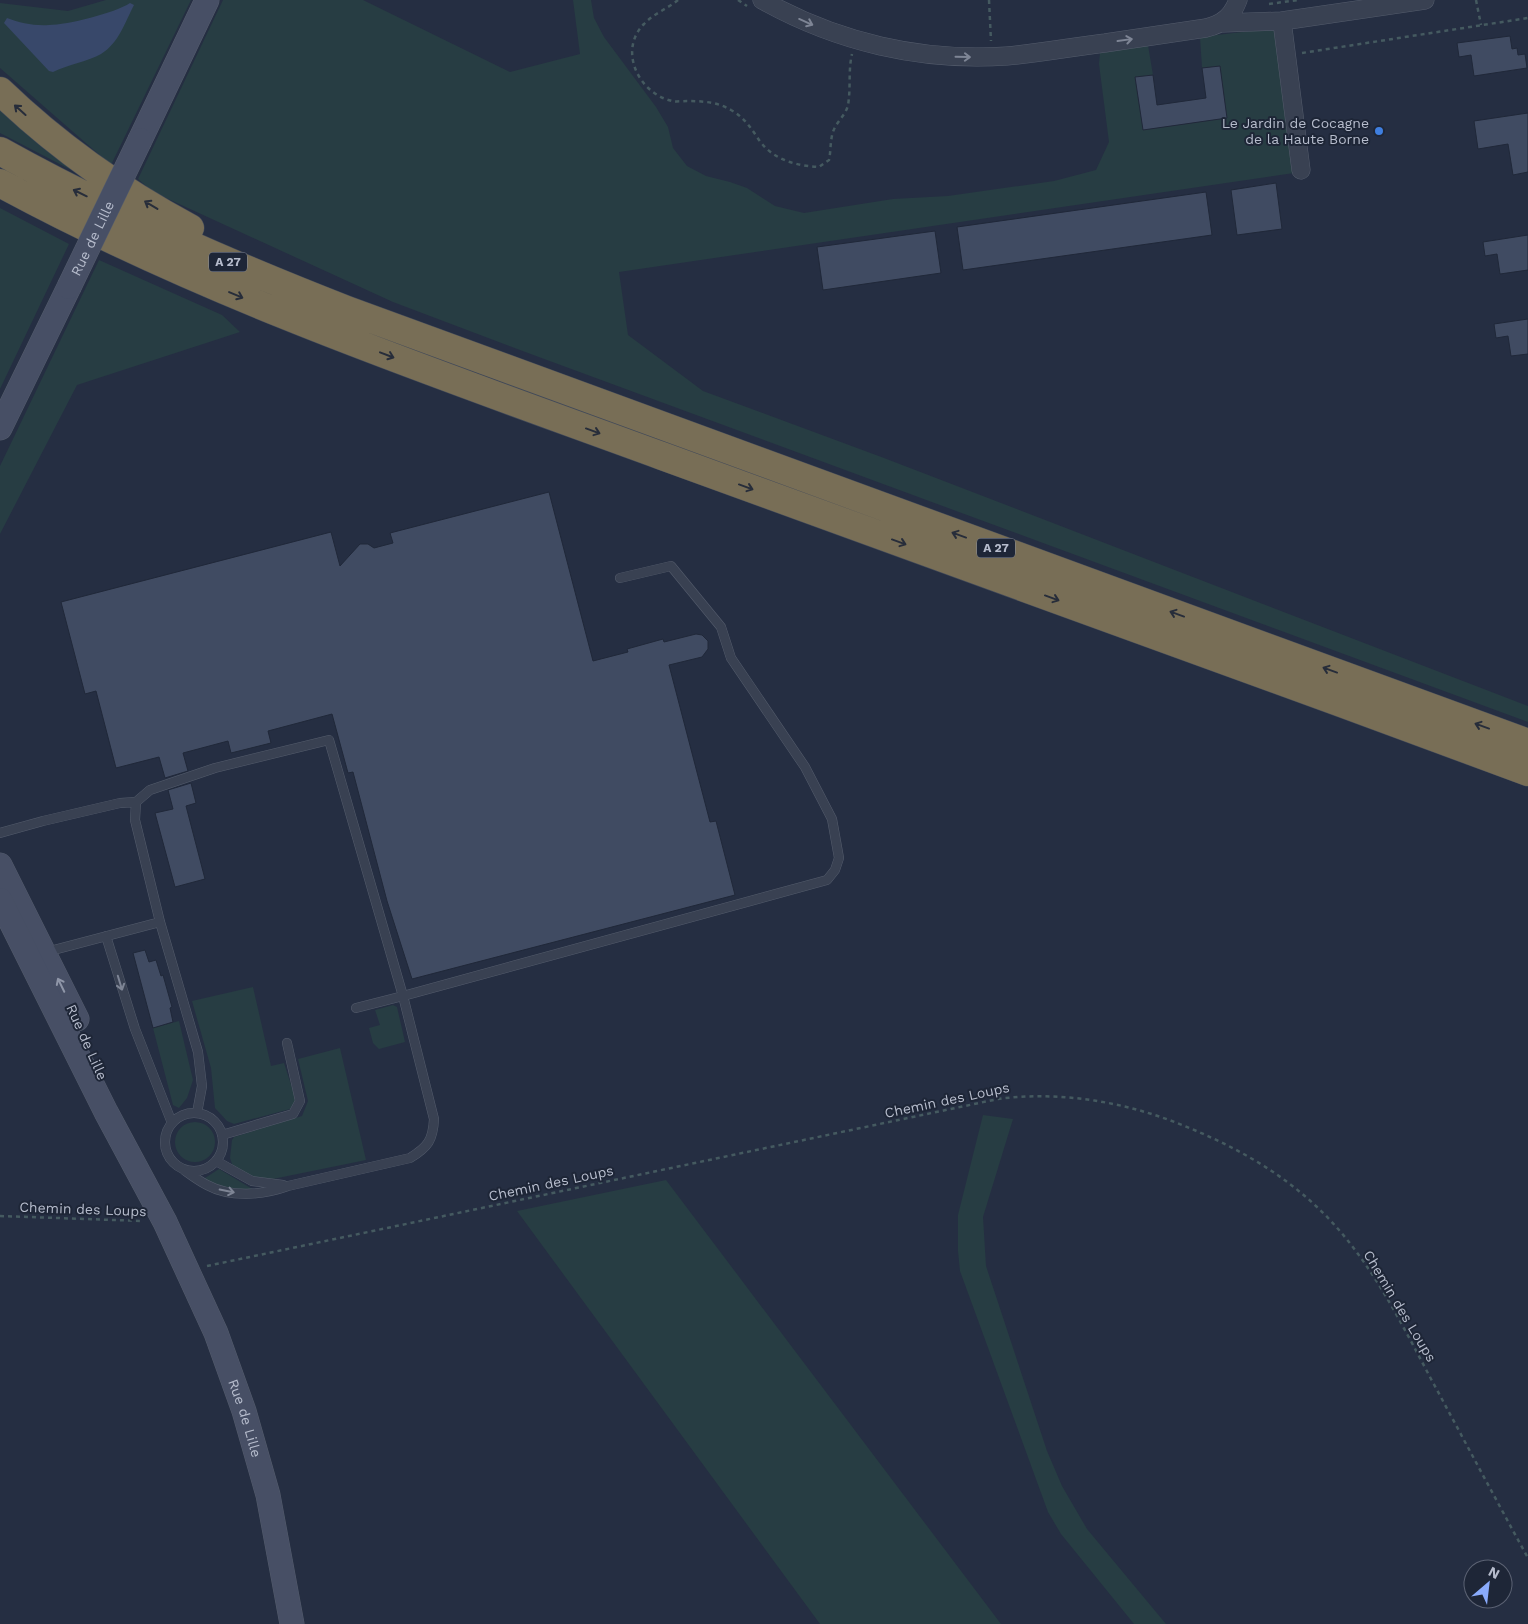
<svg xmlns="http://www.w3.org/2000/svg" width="1528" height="1624" font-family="'Work Sans',sans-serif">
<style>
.green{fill:#273d43}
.water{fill:#38486a}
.building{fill:#404b62;stroke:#202839}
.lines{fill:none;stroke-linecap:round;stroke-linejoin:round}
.service-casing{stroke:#545c6c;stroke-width:10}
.minor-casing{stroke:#545c6c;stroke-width:19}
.secondary-casing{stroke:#545c6c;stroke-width:25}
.motorway-casing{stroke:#414959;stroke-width:29}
.path{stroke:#455a60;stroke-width:2.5;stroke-dasharray:4 4;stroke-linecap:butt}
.service{stroke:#394152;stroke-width:9}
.minor{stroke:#394152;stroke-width:18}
.secondary{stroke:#474f65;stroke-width:24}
.motorway{stroke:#786e56;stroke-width:28}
.secondary-bridge-casing{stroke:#545c6c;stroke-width:25;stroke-linecap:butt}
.secondary-bridge{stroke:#474f65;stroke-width:24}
.oneway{stroke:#7e8595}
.oneway2{stroke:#272d3a}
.oneway3{stroke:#8f96a8}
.shop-dot{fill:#3f7fe0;stroke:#1e2637;stroke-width:2}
.labels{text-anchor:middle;stroke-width:4;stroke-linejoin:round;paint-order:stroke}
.shield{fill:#1e2637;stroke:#888f9f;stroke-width:1}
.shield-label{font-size:12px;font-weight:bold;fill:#b6bccc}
.poi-label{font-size:14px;fill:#b6bccc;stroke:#1e2637;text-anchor:end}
.street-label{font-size:14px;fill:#b6bccc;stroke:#1e2637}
</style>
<rect width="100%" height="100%" fill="#252e42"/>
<path class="green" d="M 106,0 L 191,0 L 111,165 L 0,68 L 0,3 L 68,11 Z
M 223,0 L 363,0 L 510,72 L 580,54 L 573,0 L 591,0 L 594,18 L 604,37 L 656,107 L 668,127 L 673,148 L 687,166 L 706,176 L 730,182 L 747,188 L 775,206 L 804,213 L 893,199 L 948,196 L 1054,181 L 1096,170 L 1109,142 L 1099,64 L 1100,53 L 1148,45 L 1153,75 L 1135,78 L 1143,130 L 1227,118 L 1220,66 L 1202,68 L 1200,37 L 1276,28 L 1294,173 L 619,272 L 628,335 L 703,391 L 884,458 L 1528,706 L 1528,722 L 528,353 L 393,302 L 153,192 L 138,179 Z
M 0,103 L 76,168 L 75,172 L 0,133 Z
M 0,208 L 69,244 L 0,389 Z
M 99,260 L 222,315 L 240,332 L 77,385 L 0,534 L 0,466 Z
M 253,987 L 271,1066 L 284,1063 L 296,1100 L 290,1109 L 234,1124 L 227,1121 L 215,1108 L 211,1068 L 192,1001 Z
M 393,1005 L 397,1007 L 405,1042 L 379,1049 L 373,1043 L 369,1028 L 380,1025 L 375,1010 Z
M 179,1021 L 193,1080 L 187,1098 L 179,1108 L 173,1105 L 153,1028 Z
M 340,1048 L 366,1160 L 273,1179 L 255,1178 L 238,1170 L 232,1164 L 230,1158 L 232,1140 L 234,1137 L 302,1116 L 308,1101 L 298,1059 Z
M 983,1115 L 1013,1119 L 983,1217 L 986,1266 L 1047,1451 L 1062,1486 L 1087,1529 L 1166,1624 L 1134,1624 L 1061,1534 L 1048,1512 L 960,1271 L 958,1251 L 958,1215 Z
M175 1142a20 20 0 1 1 40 0a20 20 0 1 1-40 0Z
M 219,1169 L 254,1190 L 227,1188 L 206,1180 L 205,1178 Z
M 666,1180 L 1001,1624 L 820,1624 L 517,1211 Z"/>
<path class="water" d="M 130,3 L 134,5 C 125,22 119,43 101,54 C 89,61 67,65 53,72 L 49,71 L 4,23 L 7,18 C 20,23 34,26 49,25 C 67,25 115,13 130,3 Z"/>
<path class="building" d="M 1510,36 L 1512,49 L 1517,48 L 1518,55 L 1525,54 L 1527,68 L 1474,76 L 1471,55 L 1459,57 L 1457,43 Z
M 1220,66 L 1227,118 L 1143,130 L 1135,77 L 1153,75 L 1157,105 L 1206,98 L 1202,68 Z
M 1528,113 L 1528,172 L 1513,175 L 1508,144 L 1478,149 L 1474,121 Z
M 1276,183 L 1282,229 L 1237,235 L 1231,190 Z
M 1206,192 L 1212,235 L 963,270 L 957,227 Z
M 935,231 L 941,273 L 823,290 L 817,247 Z
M 1528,235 L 1528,270 L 1500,274 L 1497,254 L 1485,256 L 1483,242 Z
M 1528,319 L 1528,354 L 1511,356 L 1508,336 L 1496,338 L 1494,324 Z
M 549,492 L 593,661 L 628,652 L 627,649 L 663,639 L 664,642 L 696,634 L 702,635 L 708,641 L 708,649 L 702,657 L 669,665 L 710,822 L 716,821 L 735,895 L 412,979 L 387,901 L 353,772 L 348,773 L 332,714 L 268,731 L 271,743 L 231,753 L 228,741 L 183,753 L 188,771 L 165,778 L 159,757 L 116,768 L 96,691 L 85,694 L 61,602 L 331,532 L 340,566 L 360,544 L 368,544 L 374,548 L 393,543 L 390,533 Z
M 191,783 L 196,803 L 186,806 L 205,879 L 175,887 L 155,813 L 173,809 L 168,790 Z
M 145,950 L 149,962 L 156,960 L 161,976 L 163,975 L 172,1007 L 170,1008 L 173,1022 L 153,1028 L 133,953 Z"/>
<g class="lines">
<defs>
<path id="service" d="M 0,833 L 43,821 L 120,803 L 136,802
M 106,936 L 135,1029 L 172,1123
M 46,952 L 160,922
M165 1142a29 29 0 1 1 58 0a29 29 0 1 1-58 0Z
M 197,1113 L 202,1086 L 198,1052 L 160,922 L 135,820 L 136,802 L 150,790 L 215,768 L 329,740 L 403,996 L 356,1008
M 222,1135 L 293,1114 L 300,1101 L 287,1043
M 216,1161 L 252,1181 L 283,1185
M 184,1170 C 191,1175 199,1181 207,1185 C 231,1198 263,1195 288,1186 L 410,1158 C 428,1147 433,1140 434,1119 L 403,996 L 827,880 L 835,870 L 839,858 L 832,819 L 805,767 L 731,658 L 721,627 L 671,566 L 620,578"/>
<path id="minor" d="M 762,0 C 837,42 921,62 1007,56 C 1040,53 1072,47 1105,43 C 1139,38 1172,33 1206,28 C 1223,24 1232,16 1238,0
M 1223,23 L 1282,21
M 1301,170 L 1282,21 L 1425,0"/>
<g id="secondary">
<path d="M 140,140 L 207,0"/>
<path d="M 0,428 L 69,287"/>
<path d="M 0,865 L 77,1019"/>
<path id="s1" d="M 0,900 L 106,1112 L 165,1222 L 216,1333 L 244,1411 L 268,1495 L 292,1624"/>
</g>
<path id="motorway" d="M 0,91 C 56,145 121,191 190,228
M 0,151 C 111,213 229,264 347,310 L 1528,743
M 0,183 C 210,297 438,374 662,456 C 951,561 1240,665 1528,772"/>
</defs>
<use href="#service" class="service-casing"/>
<use href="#minor" class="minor-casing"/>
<use href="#secondary" class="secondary-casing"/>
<use href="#motorway" class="motorway-casing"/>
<path class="path" d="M 678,0 C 667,9 653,14 644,24 C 618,50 638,93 672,101 C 676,102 682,101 687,101 C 702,101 718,102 731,110 C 744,117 751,128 759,140 C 773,160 797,166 819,167 L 829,160 C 831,151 830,141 833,132 C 836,122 846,115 848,105 C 851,88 848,71 852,54
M 738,0 L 747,6
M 989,0 L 991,41
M 1476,0 L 1481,25
M 1269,4 L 1298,0
M 1302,53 L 1528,18
M 0,1216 L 143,1221
M 207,1266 L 998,1099 C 1058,1091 1121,1101 1177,1123 C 1228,1143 1277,1169 1317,1207 C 1367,1254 1398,1317 1430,1377 C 1463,1438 1495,1498 1528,1558"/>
<use href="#service" class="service"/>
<use href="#minor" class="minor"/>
<use href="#secondary" class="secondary"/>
<use href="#motorway" class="motorway"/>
<defs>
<g id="secondary-bridge">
<path id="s2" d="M 69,287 L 140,140"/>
</g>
</defs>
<use href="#secondary-bridge" class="secondary-bridge-casing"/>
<use href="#secondary-bridge" class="secondary-bridge"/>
</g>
<defs><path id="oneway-shaft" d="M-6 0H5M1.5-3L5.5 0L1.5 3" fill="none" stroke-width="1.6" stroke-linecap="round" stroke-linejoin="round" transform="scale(1.25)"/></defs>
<g class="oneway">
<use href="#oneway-shaft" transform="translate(806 22) rotate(24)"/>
<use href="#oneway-shaft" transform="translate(1125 40) rotate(-8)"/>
<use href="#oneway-shaft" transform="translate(963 57) rotate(1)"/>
<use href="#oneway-shaft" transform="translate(120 983) rotate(73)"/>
<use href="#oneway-shaft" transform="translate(227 1191) rotate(11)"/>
</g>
<g class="oneway2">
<use href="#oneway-shaft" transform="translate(20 110) rotate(-138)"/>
<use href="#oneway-shaft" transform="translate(80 193) rotate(-154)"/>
<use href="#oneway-shaft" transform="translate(151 205) rotate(-149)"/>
<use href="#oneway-shaft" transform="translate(236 295) rotate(23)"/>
<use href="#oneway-shaft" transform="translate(387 355) rotate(21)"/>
<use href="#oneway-shaft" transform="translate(593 431) rotate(20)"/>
<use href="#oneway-shaft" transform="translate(746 487) rotate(20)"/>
<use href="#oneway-shaft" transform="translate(959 535) rotate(-160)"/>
<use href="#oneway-shaft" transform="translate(899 542) rotate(20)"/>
<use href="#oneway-shaft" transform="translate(1052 598) rotate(20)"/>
<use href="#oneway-shaft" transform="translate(1177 614) rotate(-160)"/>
<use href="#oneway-shaft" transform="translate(1330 670) rotate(-160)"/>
<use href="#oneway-shaft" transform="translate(1482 726) rotate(-160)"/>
</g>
<use class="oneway3" href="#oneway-shaft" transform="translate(61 985) rotate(-116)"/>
<circle class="shop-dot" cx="1379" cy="131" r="5"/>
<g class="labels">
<g class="shield">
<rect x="209" y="252.5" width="38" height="19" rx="4"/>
<rect x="977" y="538.5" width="38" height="19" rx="4"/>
</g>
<g class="shield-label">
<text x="228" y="266">A 27</text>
<text x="996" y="552">A 27</text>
</g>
<g class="poi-label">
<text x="1369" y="128">Le Jardin de Cocagne<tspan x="1369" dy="16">de la Haute Borne</tspan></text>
</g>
<g class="street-label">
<text dy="5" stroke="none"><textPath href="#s2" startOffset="54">Rue de Lille</textPath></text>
<text transform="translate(87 1042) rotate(66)" y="5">Rue de Lille</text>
<text transform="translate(947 1100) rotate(-12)" y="5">Chemin des Loups</text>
<text transform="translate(551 1183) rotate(-12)" y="5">Chemin des Loups</text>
<text transform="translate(83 1209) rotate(2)" y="5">Chemin des Loups</text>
<text transform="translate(1400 1306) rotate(59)" y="5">Chemin des Loups</text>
<text dy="5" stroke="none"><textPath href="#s1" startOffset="574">Rue de Lille</textPath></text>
</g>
</g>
<g transform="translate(1488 1584) rotate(28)"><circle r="24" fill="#1e2637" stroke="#5b6273"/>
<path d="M0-4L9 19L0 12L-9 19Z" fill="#8aabfc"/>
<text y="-8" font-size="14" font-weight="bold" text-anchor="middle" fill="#b6bccc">N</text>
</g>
</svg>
